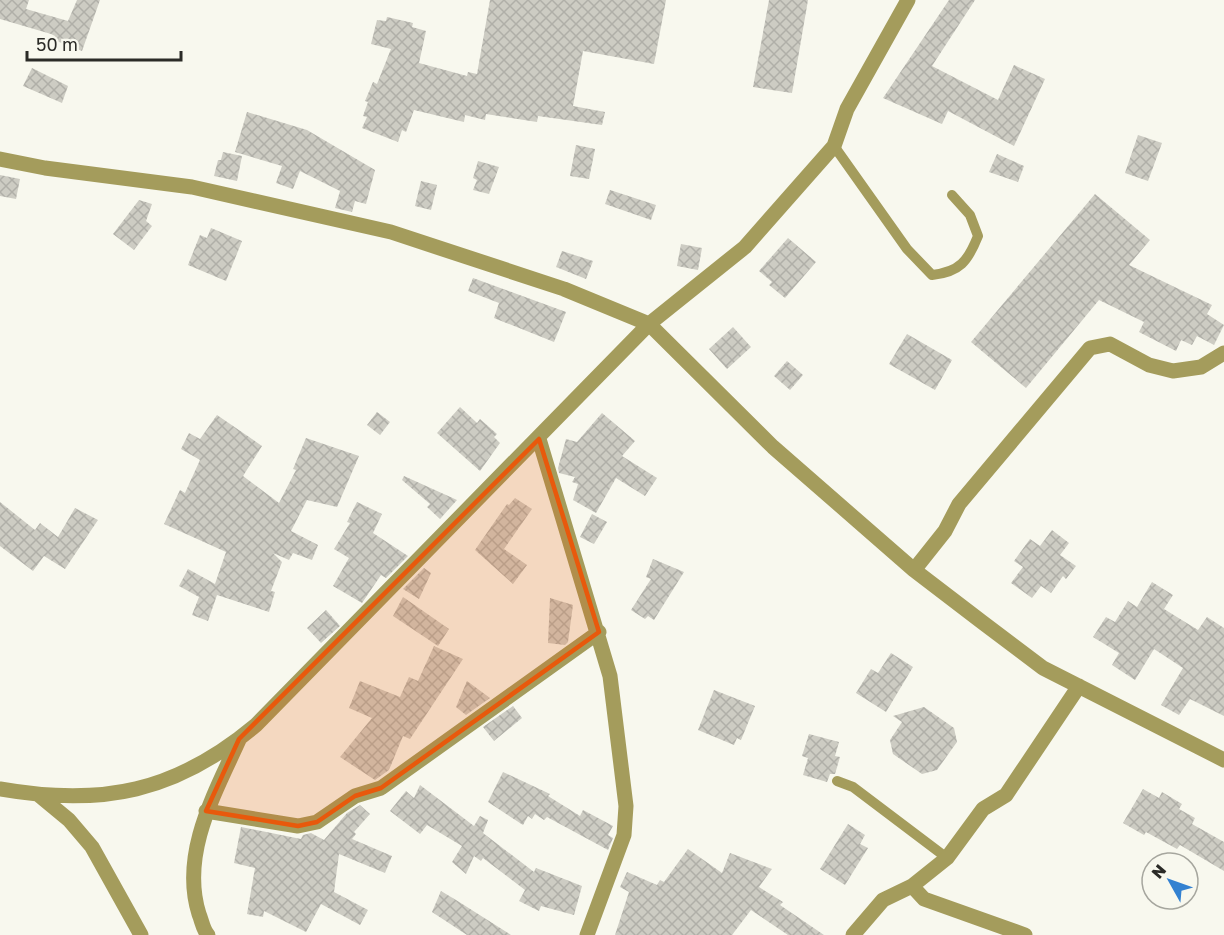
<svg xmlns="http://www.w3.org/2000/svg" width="1224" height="935" font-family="'Golos Text',sans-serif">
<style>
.building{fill:url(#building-cross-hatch)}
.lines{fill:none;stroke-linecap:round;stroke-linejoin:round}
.service{stroke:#a49c5c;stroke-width:10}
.minor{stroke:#a49c5c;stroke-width:15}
.marked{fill:#e8590c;fill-opacity:0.2;stroke:#e8590c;stroke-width:4.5;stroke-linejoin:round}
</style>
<defs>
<pattern id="building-cross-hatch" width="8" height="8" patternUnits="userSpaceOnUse" patternTransform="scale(1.5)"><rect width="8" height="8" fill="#cdccc3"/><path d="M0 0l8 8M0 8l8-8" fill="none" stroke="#b0afa8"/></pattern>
</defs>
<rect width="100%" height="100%" fill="#f8f8ee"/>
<path class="building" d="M 0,0 L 29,0 L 26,9 L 68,21 L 77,0 L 100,0 L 82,51 L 54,40 L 55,36 L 51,34 L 0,19 Z
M 490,0 L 666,0 L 654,64 L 583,51 L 573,106 L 605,112 L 602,125 L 538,116 L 537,122 L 486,114 L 485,120 L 465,115 L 464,122 L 414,110 L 406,132 L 402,130 L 398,142 L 362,128 L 367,117 L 363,116 L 368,102 L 365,101 L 373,82 L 377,84 L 391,49 L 371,44 L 377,20 L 386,21 L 387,17 L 413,23 L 412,27 L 426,31 L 419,63 L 467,76 L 468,72 L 477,74 Z
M 769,0 L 808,0 L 792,93 L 753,87 Z
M 949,0 L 975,0 L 932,66 L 998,100 L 1014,65 L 1045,79 L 1014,146 L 948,111 L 942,124 L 883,98 Z
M 32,68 L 68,86 L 62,103 L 23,86 Z
M 247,112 L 307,130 L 375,170 L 366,204 L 355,201 L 352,212 L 335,208 L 340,191 L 300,171 L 293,189 L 276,183 L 282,166 L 235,152 Z
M 1138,135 L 1162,143 L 1148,181 L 1125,173 Z
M 576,145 L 595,149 L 589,179 L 570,176 Z
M 223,152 L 242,156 L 237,181 L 214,176 L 218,160 L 221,160 Z
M 997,154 L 1024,166 L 1018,182 L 989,172 Z
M 478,161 L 499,167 L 489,194 L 473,190 L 477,180 L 473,178 Z
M 0,175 L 20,179 L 16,199 L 0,196 Z
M 421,181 L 437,185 L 431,210 L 415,206 Z
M 610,190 L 656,205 L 651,220 L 605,204 Z
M 1095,194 L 1150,240 L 1129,265 L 1212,305 L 1207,314 L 1224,325 L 1214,345 L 1197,336 L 1192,345 L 1181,340 L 1176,351 L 1139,332 L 1144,322 L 1099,300 L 1026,388 L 971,342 Z
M 139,200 L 152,204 L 146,221 L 152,226 L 134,250 L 113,234 Z
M 211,228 L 242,241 L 226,281 L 188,265 L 200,235 L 207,238 Z
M 788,238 L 816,262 L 785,298 L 769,285 L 772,282 L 759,271 Z
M 681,244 L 702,248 L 698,270 L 677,266 Z
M 562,251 L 593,261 L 586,279 L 556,267 Z
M 473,278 L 566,312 L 554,342 L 494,318 L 499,303 L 468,291 Z
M 733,327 L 751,347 L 727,369 L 709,349 Z
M 907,334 L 952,360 L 935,390 L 889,364 Z
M 787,361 L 803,375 L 790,390 L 774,376 Z
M 460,407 L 477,423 L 480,419 L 497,434 L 494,437 L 500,443 L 480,471 L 437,433 Z
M 377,412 L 390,422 L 380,435 L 367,425 Z
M 602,413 L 635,441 L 622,456 L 657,478 L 645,496 L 616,478 L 596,513 L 573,500 L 578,484 L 572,482 L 575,477 L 559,473 L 558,468 L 566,439 L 577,442 Z
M 217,415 L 262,446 L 243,476 L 279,503 L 296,470 L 293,469 L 306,438 L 359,456 L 337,507 L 307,500 L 291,531 L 318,545 L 312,560 L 293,553 L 289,560 L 273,553 L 282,562 L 271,591 L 275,592 L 269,612 L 217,595 L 208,621 L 192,615 L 199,597 L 179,586 L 188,569 L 215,584 L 226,552 L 164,524 L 180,490 L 185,493 L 200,460 L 181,449 L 189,433 L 200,439 Z
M 404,476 L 457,500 L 440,519 L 427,507 L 430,504 L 402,480 Z
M 515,498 L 532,509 L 504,549 L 527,565 L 513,584 L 475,550 L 507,504 L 509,505 Z
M 0,502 L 35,530 L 40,523 L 58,537 L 75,508 L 98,520 L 65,569 L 44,556 L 33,571 L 0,546 Z
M 357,502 L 382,514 L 373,533 L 408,556 L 386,578 L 381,575 L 362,603 L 333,586 L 349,558 L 334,549 L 350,523 L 347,522 Z
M 592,514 L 607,522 L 594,544 L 580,537 Z
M 1052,530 L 1069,543 L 1060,555 L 1076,566 L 1066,579 L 1063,576 L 1051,593 L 1041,586 L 1032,598 L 1011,583 L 1023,567 L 1014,561 L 1030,539 L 1040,546 Z
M 653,559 L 684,572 L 654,620 L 648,616 L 645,619 L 631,610 L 651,579 L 646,577 Z
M 424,568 L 431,573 L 419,599 L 403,589 Z
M 1152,582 L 1173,595 L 1164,609 L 1198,630 L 1207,617 L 1224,628 L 1224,716 L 1190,699 L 1179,715 L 1161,705 L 1183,668 L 1154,649 L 1135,680 L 1112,665 L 1119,653 L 1093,637 L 1106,617 L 1115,622 L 1128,601 L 1137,607 Z
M 403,597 L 449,629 L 438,646 L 393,616 Z
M 550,598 L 573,605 L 568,642 L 565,645 L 548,643 Z
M 326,610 L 340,626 L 321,643 L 307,628 Z
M 434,646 L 463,659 L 410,739 L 403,736 L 389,770 L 375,780 L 340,757 L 372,718 L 349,708 L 360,681 L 400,697 L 409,677 L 418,681 Z
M 891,653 L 913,667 L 886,712 L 856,693 L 871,669 L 878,673 Z
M 467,681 L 490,698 L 466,715 L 456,707 Z
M 714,690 L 755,706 L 741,740 L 737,738 L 734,745 L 698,730 Z
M 513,706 L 522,718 L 494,741 L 483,727 Z
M 924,707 L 954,728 L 957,742 L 937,770 L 922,774 L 893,754 L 890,740 L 902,722 L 893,716 Z
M 809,734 L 839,742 L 835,756 L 840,757 L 835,774 L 830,774 L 827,782 L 803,775 L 808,758 L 802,756 Z
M 503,772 L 550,794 L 548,796 L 580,816 L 583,810 L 613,826 L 608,835 L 613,838 L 608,850 L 547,817 L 544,820 L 535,814 L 532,819 L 528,816 L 523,825 L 488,802 Z
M 420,785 L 474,826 L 480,816 L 488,820 L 483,833 L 534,872 L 536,868 L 582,886 L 574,915 L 541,906 L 539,911 L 519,901 L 525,890 L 483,858 L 481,861 L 474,856 L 466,874 L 452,862 L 462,846 L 427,825 L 420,834 L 390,811 L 406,791 L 414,798 Z
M 1143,789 L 1159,798 L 1162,792 L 1182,804 L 1179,809 L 1195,818 L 1192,824 L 1224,842 L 1224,871 L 1180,845 L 1177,849 L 1146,832 L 1144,835 L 1123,823 Z
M 360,805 L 370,814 L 354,832 L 356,834 L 352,839 L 392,856 L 385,873 L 339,854 L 334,892 L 368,910 L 360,925 L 321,904 L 306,932 L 264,911 L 263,917 L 247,914 L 255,868 L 234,863 L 241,827 L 301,839 L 303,835 L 311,833 L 324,840 L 347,813 Z
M 848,824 L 865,835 L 860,844 L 868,848 L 845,885 L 820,869 Z
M 688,849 L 722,873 L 730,853 L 772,869 L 759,887 L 783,902 L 780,905 L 824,935 L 788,935 L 751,910 L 732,935 L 615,935 L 629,892 L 620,887 L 627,872 L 657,885 L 660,880 L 664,882 Z
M 441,891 L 456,900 L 511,935 L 467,935 L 432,912 Z"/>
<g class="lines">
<path class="service" d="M 834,146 L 907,249 L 932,275 C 960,272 968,261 978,236 L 970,215 L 952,195
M 837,781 L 853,787 L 947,858"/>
<path class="minor" d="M 0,159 L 45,168 L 192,187 L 391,232 L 564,289 L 649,324 L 773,447 L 914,570 L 982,622 L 1043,668 L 1224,760
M 539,439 L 610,676 L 626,806 L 624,835 L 587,935
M 914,570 L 945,531 L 959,504 L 1090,348 L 1110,344 L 1149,365 L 1173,371 L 1201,367 L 1224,353
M 0,789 C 102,807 176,792 256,725 L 649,324 L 745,247 L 834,146 L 847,109 L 908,0
M 40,796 L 69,820 L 92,847 L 141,935
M 206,811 L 298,826 L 317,822 L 355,796 L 381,788 L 599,632
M 912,886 L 924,899 L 1025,935
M 208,935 C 203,930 202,921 199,914 C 180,854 215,793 239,740
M 853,935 L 883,900 L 912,886 L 947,858 L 983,809 L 1006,795 L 1079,686"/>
</g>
<path class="marked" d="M 539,439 L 599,632 L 381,788 L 355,796 L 317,822 L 298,826 L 206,811 L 239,739 Z"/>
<g transform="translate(1170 881) rotate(310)"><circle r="28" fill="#f8f8ee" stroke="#a6a69e" stroke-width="1.5"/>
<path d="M0-4.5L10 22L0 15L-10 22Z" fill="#3381d1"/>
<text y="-9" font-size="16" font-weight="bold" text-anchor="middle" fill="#2b2b27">N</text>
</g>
<path d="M27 51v9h154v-9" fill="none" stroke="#2b2b27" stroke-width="3"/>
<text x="36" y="51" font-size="18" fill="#2b2b27" stroke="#f8f8ee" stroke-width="4.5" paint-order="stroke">50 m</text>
</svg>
